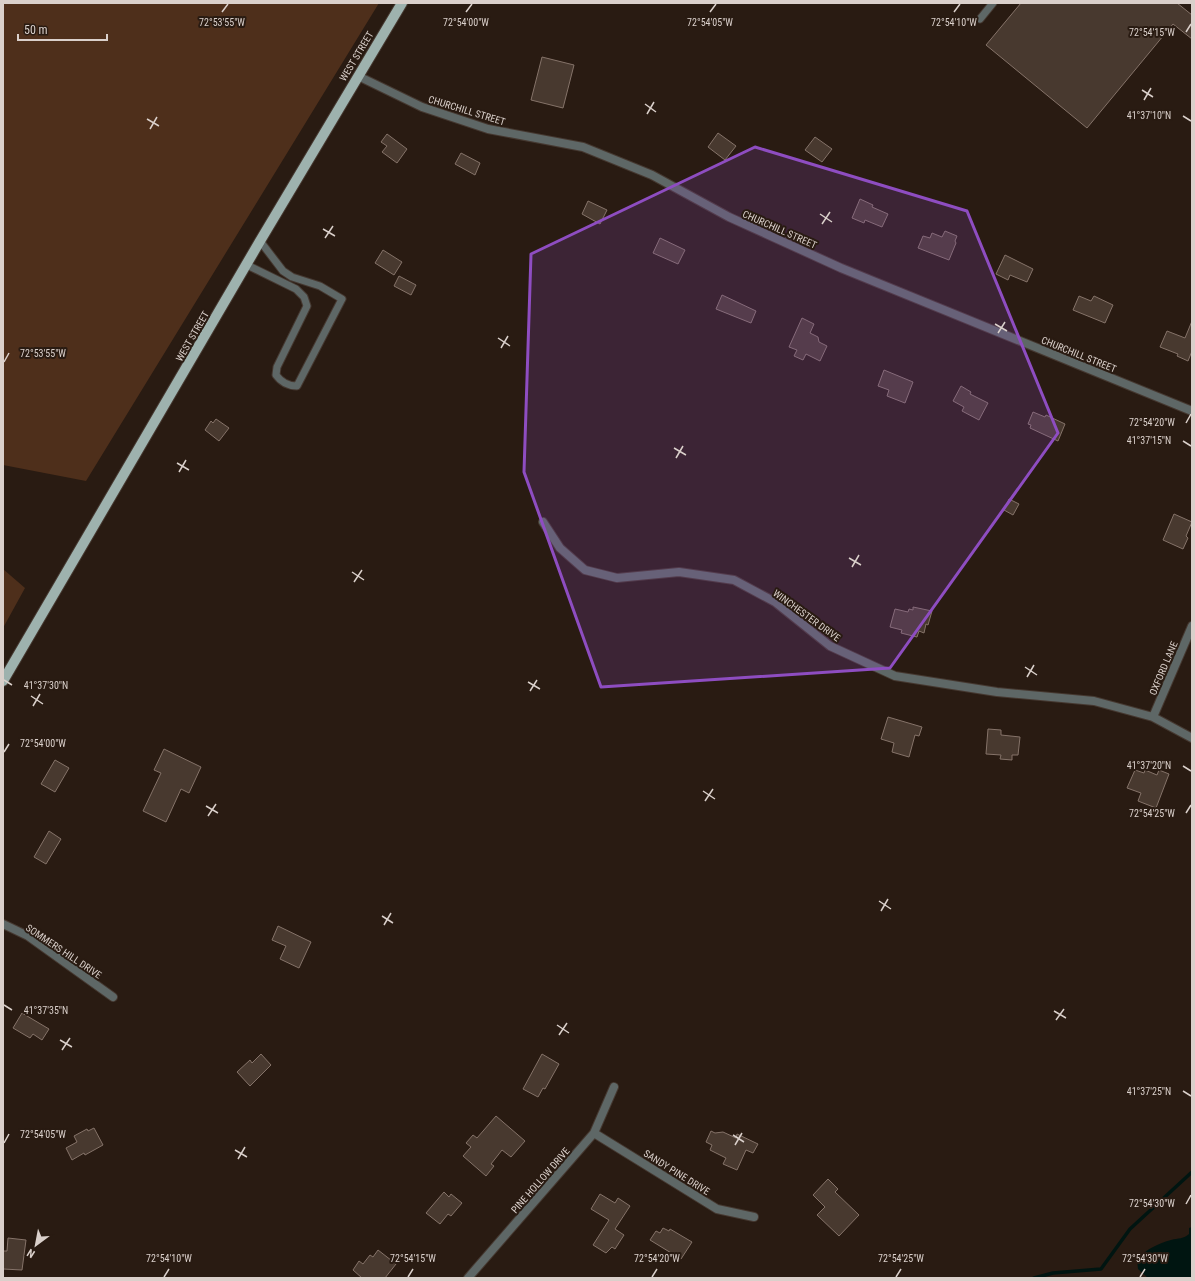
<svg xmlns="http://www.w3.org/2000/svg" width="1195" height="1281" font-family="'Roboto Condensed',sans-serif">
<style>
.green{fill:#4e2f1b}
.water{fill:#001511}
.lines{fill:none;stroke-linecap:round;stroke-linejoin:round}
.stream{stroke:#001511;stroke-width:3.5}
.building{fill:#48392f;stroke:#857369}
.service-casing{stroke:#453830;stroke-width:9}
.minor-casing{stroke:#453830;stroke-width:10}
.primary-casing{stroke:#453830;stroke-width:12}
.service{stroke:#5e6766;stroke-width:7}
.minor{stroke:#5e6766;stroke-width:8}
.primary{stroke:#9eb2ae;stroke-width:10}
.marked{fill:#8e4dc1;fill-opacity:0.2;stroke:#8e4dc1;stroke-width:3;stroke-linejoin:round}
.ticks{fill:none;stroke:#dad0cb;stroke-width:1.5}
.labels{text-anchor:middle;stroke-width:4;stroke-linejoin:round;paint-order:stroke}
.street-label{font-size:10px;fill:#dad0cb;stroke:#291b12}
.ticks-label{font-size:10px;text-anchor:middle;fill:#dad0cb;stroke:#291b12;stroke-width:4;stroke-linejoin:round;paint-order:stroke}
</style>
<rect width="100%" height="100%" fill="#291b12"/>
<path class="green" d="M 3,3 L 379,3 L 86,481 L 3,465 Z
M 3,569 L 25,588 L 3,628 Z"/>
<path class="water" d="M 1192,1227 L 1192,1278 L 1148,1278 L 1138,1269 L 1137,1259 C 1145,1250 1159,1243 1171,1240 C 1178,1238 1184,1239 1189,1234 L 1189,1228 Z"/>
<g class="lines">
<path class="stream" d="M 1034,1278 L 1053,1273 L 1101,1269 L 1130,1229 L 1192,1172"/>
</g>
<path class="building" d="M 1021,3 L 1177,3 L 1192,15 L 1192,39 L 1173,24 L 1087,128 L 986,45 Z
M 542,57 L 574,65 L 563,108 L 531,100 Z
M 718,133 L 736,146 L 725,160 L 708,147 Z
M 387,134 L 407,149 L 397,163 L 382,152 L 387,146 L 381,142 Z
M 815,137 L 832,149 L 822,162 L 805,150 Z
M 461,153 L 480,163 L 475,175 L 455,164 Z
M 860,199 L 873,205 L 872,207 L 888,214 L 882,227 L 865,220 L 864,223 L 852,218 Z
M 588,201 L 607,210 L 600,224 L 582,214 Z
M 945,231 L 957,236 L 955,241 L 956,243 L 949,260 L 918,248 L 923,236 L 930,238 L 932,233 L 942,237 Z
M 660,238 L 685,250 L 678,264 L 653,253 Z
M 383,250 L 402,262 L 394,275 L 375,263 Z
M 1005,255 L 1033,269 L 1027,282 L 1010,275 L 1008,280 L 996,274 Z
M 399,276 L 416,285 L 411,295 L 394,286 Z
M 722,295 L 756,311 L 751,323 L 716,309 Z
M 1079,296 L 1091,301 L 1094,296 L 1113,305 L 1105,323 L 1073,310 Z
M 802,318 L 814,324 L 810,333 L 818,337 L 819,342 L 827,346 L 820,361 L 806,354 L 803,360 L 794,356 L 797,350 L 789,347 Z
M 1192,321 L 1192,351 L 1188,361 L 1177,356 L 1178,354 L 1160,347 L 1167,331 L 1185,338 Z
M 884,370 L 913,382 L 905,403 L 887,396 L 889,390 L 878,386 Z
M 961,386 L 971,392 L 970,394 L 988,403 L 979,420 L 962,411 L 964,407 L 953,401 Z
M 1033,412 L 1045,417 L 1046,415 L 1065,424 L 1058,441 L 1030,428 L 1031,425 L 1028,424 Z
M 216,419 L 229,428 L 219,441 L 205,430 L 211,421 L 213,423 Z
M 1009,499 L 1019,504 L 1013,515 L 1004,510 Z
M 1174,514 L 1192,522 L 1186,536 L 1188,538 L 1183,549 L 1163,540 Z
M 913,607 L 932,611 L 928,625 L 926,624 L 924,633 L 919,631 L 917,637 L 901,633 L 902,630 L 890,627 L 895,609 L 908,612 L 909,609 L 913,610 Z
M 888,717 L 922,727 L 919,736 L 915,735 L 909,757 L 892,752 L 894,743 L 881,739 Z
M 988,729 L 1001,730 L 1001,735 L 1020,737 L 1018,755 L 1012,755 L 1012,760 L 1000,759 L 1001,755 L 986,754 Z
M 164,749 L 201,767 L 189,793 L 181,789 L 166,822 L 143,811 L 161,773 L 154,770 Z
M 55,760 L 69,768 L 55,792 L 41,784 Z
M 1135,770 L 1144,773 L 1145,770 L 1157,775 L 1159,770 L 1169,774 L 1156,808 L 1138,801 L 1141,793 L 1127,788 Z
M 49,831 L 61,839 L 46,864 L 34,857 Z
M 278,926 L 311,942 L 299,968 L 280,959 L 286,946 L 272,940 Z
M 22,1013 L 49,1029 L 42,1040 L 33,1034 L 30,1038 L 13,1028 Z
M 261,1054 L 271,1065 L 250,1086 L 237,1072 L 250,1060 L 252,1063 Z
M 542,1054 L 559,1064 L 545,1089 L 543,1088 L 538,1097 L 523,1089 Z
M 496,1116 L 525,1141 L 511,1157 L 502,1150 L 491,1164 L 494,1166 L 486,1176 L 463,1156 L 471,1147 L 466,1143 L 473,1135 L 477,1138 Z
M 94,1128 L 103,1145 L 85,1155 L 84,1153 L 72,1160 L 66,1148 L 77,1142 L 74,1136 L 87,1129 L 88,1131 Z
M 711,1131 L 715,1133 L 723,1132 L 736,1138 L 737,1134 L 758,1144 L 753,1153 L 746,1150 L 737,1170 L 723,1164 L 726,1158 L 710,1150 L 712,1145 L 706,1142 Z
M 828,1179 L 838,1189 L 835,1192 L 859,1215 L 839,1236 L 817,1215 L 825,1207 L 813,1195 Z
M 444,1192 L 449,1197 L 451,1194 L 462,1203 L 451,1216 L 448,1214 L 440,1224 L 426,1213 Z
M 600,1194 L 615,1203 L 618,1198 L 630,1206 L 615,1229 L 624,1235 L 615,1249 L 612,1247 L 606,1253 L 593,1245 L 609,1220 L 591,1209 Z
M 663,1228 L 669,1231 L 670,1229 L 692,1242 L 681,1259 L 650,1240 L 656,1231 L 660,1233 Z
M 8,1238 L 26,1240 L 22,1270 L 3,1269 L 3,1251 L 7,1251 Z
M 378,1250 L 396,1264 L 385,1278 L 362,1278 L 353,1270 L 359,1261 L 363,1264 L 370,1255 L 373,1257 Z"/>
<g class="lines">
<defs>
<path id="service" d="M 980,19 L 993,3
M 247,265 L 296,289 L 304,297 L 307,306 L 277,367 L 276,375 C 281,382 287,386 297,386 L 342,299 L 320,286 L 292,277 L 283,271 L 260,241"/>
<path id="minor" d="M 358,76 L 422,107 L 488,129 L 583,147 L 652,175 L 729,217 L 841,268 L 1192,411
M 543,522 L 560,548 L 585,570 L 617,578 L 679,572 L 734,580 L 775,602 L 830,646 L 895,676 L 997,692 L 1094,701 L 1153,717 L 1192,738
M 1153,717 L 1192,626
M 3,924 L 28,936 L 113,997
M 594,1133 L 717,1209 L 754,1217
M 468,1278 L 594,1133 L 614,1087"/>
<path id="primary" d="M 3,681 L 260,241 L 402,3"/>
</defs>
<use href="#service" class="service-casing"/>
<use href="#minor" class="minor-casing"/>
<use href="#primary" class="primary-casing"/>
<use href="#service" class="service"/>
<use href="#minor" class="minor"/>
<use href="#primary" class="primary"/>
</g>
<path class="marked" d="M 755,147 L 967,211 L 1058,433 L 890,668 L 601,687 L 524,472 L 531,254 Z"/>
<path class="ticks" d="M 222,12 L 228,4M 466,12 L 472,4M 710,12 L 716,4M 954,12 L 960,4M 1186,32 L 1191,24M 1142,90 L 1153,97M 1144,100 L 1151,88M 645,104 L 656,112M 647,114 L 654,102M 1183,116 L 1191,121M 147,119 L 159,126M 150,129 L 157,117M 820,214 L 832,222M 822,224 L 830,212M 323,229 L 335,236M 325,238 L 333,226M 995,324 L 1007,331M 998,333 L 1005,322M 498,338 L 510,346M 501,348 L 508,336M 4,362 L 9,353M 1186,423 L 1191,414M 1183,441 L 1191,446M 674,448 L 686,455M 676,458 L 683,446M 177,463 L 189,470M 179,472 L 186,460M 849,558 L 861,565M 852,567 L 859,555M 352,572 L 364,580M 354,582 L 362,570M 1025,667 L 1037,675M 1027,677 L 1034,665M 4,680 L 12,685M 528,682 L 540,689M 530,691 L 537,680M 31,696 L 43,704M 33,706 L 40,694M 4,752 L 9,744M 1183,766 L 1191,771M 703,791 L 715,799M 705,801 L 713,789M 206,806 L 218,813M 1186,813 L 1191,805M 208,816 L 216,804M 879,901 L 891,909M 881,911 L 888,899M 382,916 L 393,923M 384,925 L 391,913M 4,1005 L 12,1010M 1054,1011 L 1066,1018M 1056,1020 L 1064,1009M 557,1025 L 569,1033M 559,1035 L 567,1023M 60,1040 L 72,1047M 62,1050 L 70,1038M 1183,1091 L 1191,1096M 733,1135 L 744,1142M 4,1143 L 9,1134M 735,1145 L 742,1133M 235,1150 L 247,1157M 238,1159 L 245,1147M 1186,1204 L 1191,1195M 164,1277 L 169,1269M 408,1277 L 413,1269M 652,1277 L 657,1269M 896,1277 L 901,1269M 1140,1277 L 1145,1269"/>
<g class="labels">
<g class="street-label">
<text transform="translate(356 56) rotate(-59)" y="4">WEST STREET</text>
<text transform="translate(467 110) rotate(17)" y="4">CHURCHILL STREET</text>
<text transform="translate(780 229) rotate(24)" y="4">CHURCHILL STREET</text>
<text transform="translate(192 336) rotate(-60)" y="4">WEST STREET</text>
<text transform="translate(1079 354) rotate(22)" y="4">CHURCHILL STREET</text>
<text transform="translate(807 615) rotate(36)" y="4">WINCHESTER DRIVE</text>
<text transform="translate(1163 668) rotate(-67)" y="4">OXFORD LANE</text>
<text transform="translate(64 951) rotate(34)" y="4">SOMMERS HILL DRIVE</text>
<text transform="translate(677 1172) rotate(32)" y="4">SANDY PINE DRIVE</text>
<text transform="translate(540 1180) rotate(-49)" y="4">PINE HOLLOW DRIVE</text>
</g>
</g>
<g class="ticks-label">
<text x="222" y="26">72°53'55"W</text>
<text x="466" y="26">72°54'00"W</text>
<text x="710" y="26">72°54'05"W</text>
<text x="954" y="26">72°54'10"W</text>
<text x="1152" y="36">72°54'15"W</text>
<text x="1149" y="119">41°37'10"N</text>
<text x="43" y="357">72°53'55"W</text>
<text x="1152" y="426">72°54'20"W</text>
<text x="1149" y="444">41°37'15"N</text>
<text x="46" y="689">41°37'30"N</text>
<text x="43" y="747">72°54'00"W</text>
<text x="1149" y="769">41°37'20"N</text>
<text x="1152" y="817">72°54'25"W</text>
<text x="46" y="1014">41°37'35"N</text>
<text x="1149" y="1095">41°37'25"N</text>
<text x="43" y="1138">72°54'05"W</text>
<text x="1152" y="1207">72°54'30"W</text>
<text x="169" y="1262">72°54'10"W</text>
<text x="413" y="1262">72°54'15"W</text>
<text x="657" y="1262">72°54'20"W</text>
<text x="901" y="1262">72°54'25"W</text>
<text x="1145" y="1262">72°54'30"W</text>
</g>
<rect width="1195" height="1281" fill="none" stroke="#dad0cb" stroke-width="8"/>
<g transform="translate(36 1245) rotate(212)" stroke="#291b12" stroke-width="3" paint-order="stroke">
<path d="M0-3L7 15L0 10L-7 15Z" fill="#dad0cb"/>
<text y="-6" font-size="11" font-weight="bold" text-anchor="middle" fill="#dad0cb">N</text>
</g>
<path d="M18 34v6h89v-6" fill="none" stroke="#dad0cb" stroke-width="2"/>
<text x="24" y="34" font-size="12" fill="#dad0cb" stroke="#291b12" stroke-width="3" paint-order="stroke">50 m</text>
</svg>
